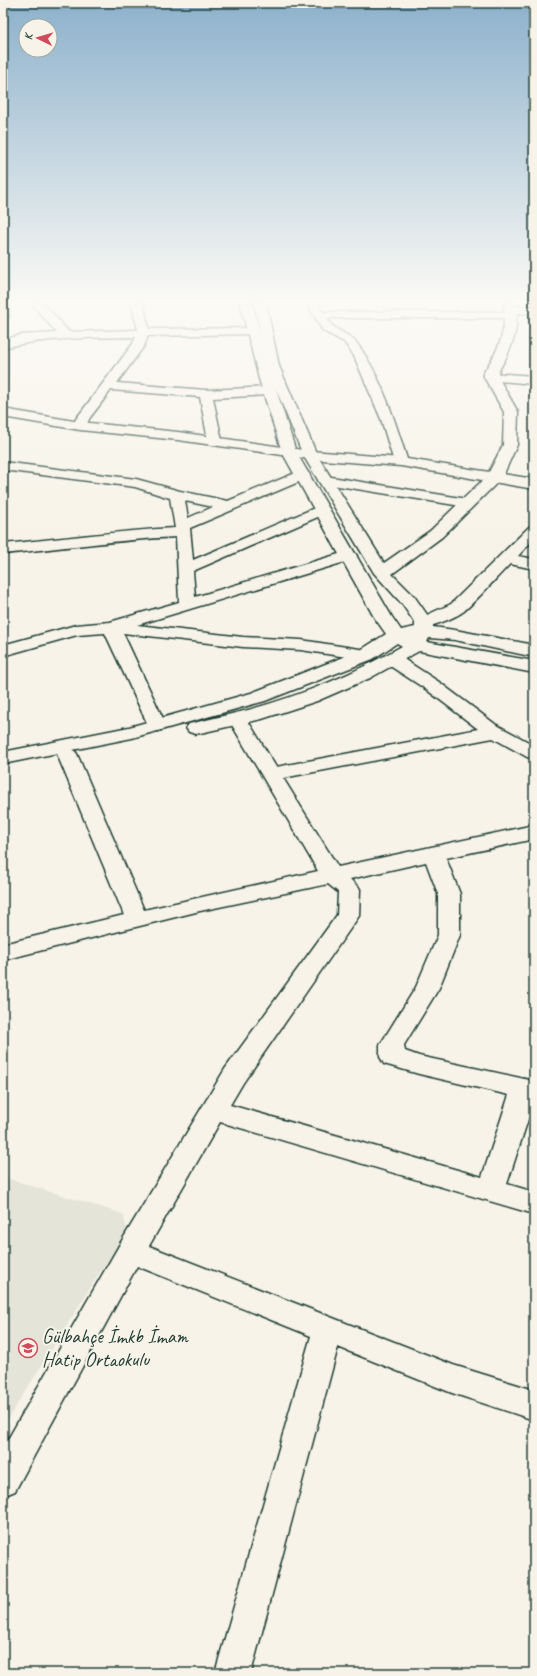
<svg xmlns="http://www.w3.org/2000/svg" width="537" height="1676" font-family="Caveat,sans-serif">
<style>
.built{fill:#e5e4d9}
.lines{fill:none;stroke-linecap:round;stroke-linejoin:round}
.minor-casing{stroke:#1f3d34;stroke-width:3}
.tertiary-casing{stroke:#1f3d34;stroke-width:3}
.secondary-casing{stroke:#1f3d34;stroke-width:3}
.minor{fill:#f7f3e8;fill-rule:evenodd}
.tertiary{fill:#f7f3e8;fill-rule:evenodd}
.secondary{fill:#f7f3e8;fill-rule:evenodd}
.labels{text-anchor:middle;stroke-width:4;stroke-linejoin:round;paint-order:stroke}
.near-poi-label{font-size:20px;fill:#1f3d34;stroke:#f7f3e8;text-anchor:start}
</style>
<rect width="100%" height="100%" fill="#f7f3e8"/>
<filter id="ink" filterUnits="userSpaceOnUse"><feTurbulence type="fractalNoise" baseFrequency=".025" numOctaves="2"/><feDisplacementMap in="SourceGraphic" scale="8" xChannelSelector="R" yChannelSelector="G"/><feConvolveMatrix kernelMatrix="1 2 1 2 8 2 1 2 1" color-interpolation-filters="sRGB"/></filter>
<g filter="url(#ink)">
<path class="built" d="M 3,1177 L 123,1214 L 127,1229 L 115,1254 L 102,1269 L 3,1427 Z"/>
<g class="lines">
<defs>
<path id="minor" d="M 31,303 L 43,303 L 69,332 L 138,330 L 131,303 L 143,303 L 149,329 L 257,328 L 259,330 L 253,334 L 148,336 L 144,346 L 117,383 L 206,390 L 270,387 L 276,391 L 270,395 L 213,398 L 222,441 L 220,444 L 210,444 L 208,441 L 200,397 L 111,390 L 89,419 L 85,429 L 75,429 L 73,426 L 76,419 L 132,345 L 136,337 C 92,338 46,337 3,348 L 3,340 L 21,335 L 57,333 Z
M 310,303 L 318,303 L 323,312 L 508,312 L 505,309 L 511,306 L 534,307 L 534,313 L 516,313 L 518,315 L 516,317 L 512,318 L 327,318 C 335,334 348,330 359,346 C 382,378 396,424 408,462 L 406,465 L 396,465 L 394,462 L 381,419 L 354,356 L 344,342 L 323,331 L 308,305 Z
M 3,305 L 8,306 L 10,308 L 9,317 L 3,320 Z
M 491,373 L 534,376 L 534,384 L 487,380 L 485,377 Z
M 3,462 L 136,479 L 180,491 L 228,501 L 298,472 L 308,472 L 310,475 L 308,478 L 190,528 L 193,560 L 317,507 L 327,507 L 330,510 L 327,513 L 193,571 L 195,597 L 349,551 L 355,553 L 357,556 L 355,559 L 137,625 L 243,637 L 301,640 L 366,650 L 372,651 L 375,655 L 372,659 L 366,660 L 301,650 L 243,647 L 123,633 L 166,725 L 164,729 L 157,731 L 150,729 L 148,725 L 105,633 L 77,635 L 3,656 L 3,645 L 76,625 L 110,622 L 179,602 L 176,537 C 118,540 61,548 3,554 L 3,544 C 60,539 117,531 175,528 L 170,498 L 135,487 L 3,470 ZM 185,501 L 213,507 L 188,518 Z
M 325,476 L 467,499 L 472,500 L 474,503 L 472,506 L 467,507 L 320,483 L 318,480 L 320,477 Z
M 534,525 L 534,539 L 518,556 L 534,559 L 534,569 L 510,564 C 495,579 480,597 464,611 C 455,618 428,629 418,627 L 415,623 L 418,619 L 451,604 L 529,527 Z
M 393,655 L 399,656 L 439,682 L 495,724 L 534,745 L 534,759 L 527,757 L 493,738 L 283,778 L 338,867 L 534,825 L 534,839 L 446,858 L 460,894 L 460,935 L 439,988 L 404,1045 L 405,1051 L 419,1056 L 534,1081 L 534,1101 L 507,1184 L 534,1192 L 534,1214 L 220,1122 L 149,1246 L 453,1365 L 534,1390 L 534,1420 L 452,1393 L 338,1347 L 251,1673 L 215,1673 L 311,1336 L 137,1266 L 15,1491 L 3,1496 L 3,1448 L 121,1242 L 225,1069 L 337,915 L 338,892 L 328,884 L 200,911 L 3,960 L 3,944 L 124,915 L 57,754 L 60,750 L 67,748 L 74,750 L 77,754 L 144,910 L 318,871 L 229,720 L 231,716 L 238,714 L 245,716 L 276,767 L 478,729 L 427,690 L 387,664 L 384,660 L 387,656 ZM 426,862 L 438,894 L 438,935 L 416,987 L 380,1045 L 380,1057 L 384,1064 L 419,1074 L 509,1095 L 482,1177 L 230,1105 L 243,1083 L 359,916 L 360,889 L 350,879 Z"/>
<path id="tertiary" d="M 3,409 L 80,422 L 178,432 L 310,451 L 401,458 L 534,479 L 534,489 L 401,466 L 310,459 L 178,440 L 80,430 L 3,417 Z"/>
<path id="secondary" d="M 240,303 L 252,303 L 260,332 L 254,303 L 266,303 L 279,366 L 317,455 L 384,563 L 430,531 L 487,476 L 503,445 L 504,412 L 484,377 L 484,372 C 500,348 506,333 504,303 L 516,303 C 519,332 512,348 498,372 L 498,377 L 518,412 L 517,445 L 502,478 L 442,537 L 392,574 L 414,596 L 433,623 L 433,627 L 455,630 L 534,645 L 534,657 L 455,640 L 429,638 L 427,642 L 534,661 L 534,673 L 419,651 L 370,678 L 317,701 L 262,719 L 196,734 L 189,732 L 186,728 L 189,724 C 209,719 229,715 248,710 C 303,695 354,674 402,646 L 397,643 L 373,659 L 265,701 L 132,738 L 3,764 L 3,752 L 129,727 L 251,693 L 359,651 L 386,634 L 374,617 L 282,452 L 259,379 ZM 276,389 L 303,455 L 374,573 L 402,604 L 415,623 L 415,627 L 401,630 L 392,617 L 296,452 Z"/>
</defs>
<use href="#minor" class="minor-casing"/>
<use href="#tertiary" class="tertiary-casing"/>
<use href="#secondary" class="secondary-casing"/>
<use href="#minor" class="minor"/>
<use href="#tertiary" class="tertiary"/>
<use href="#secondary" class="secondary"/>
</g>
</g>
<linearGradient id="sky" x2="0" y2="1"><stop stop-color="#8db1cc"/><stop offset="0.56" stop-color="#fbfaf5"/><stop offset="1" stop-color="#fbfaf5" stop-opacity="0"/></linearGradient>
<rect width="537" height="538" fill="url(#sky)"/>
<defs>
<symbol id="school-ring" viewBox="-11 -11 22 22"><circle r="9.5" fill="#f7f3e8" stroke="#d1495b" stroke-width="1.5"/><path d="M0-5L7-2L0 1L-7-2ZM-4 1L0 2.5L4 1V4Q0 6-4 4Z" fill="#d1495b"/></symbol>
</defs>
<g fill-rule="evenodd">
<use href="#school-ring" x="17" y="1337" width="22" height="22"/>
</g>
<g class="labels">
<g class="near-poi-label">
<text x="42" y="1343">Gülbahçe İmkb İmam<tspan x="42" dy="23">Hatip Ortaokulu</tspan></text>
</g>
</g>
<rect width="537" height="1676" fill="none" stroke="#f7f3e8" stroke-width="16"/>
<rect x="8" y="8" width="521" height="1660" fill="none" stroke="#1f3d34" stroke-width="1.5" filter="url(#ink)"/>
<g transform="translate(38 38) rotate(275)"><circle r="19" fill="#f7f3e8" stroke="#a1aaa0"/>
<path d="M0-3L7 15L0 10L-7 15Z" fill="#d1495b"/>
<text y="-6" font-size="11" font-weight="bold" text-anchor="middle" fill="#1f3d34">K</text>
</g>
</svg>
